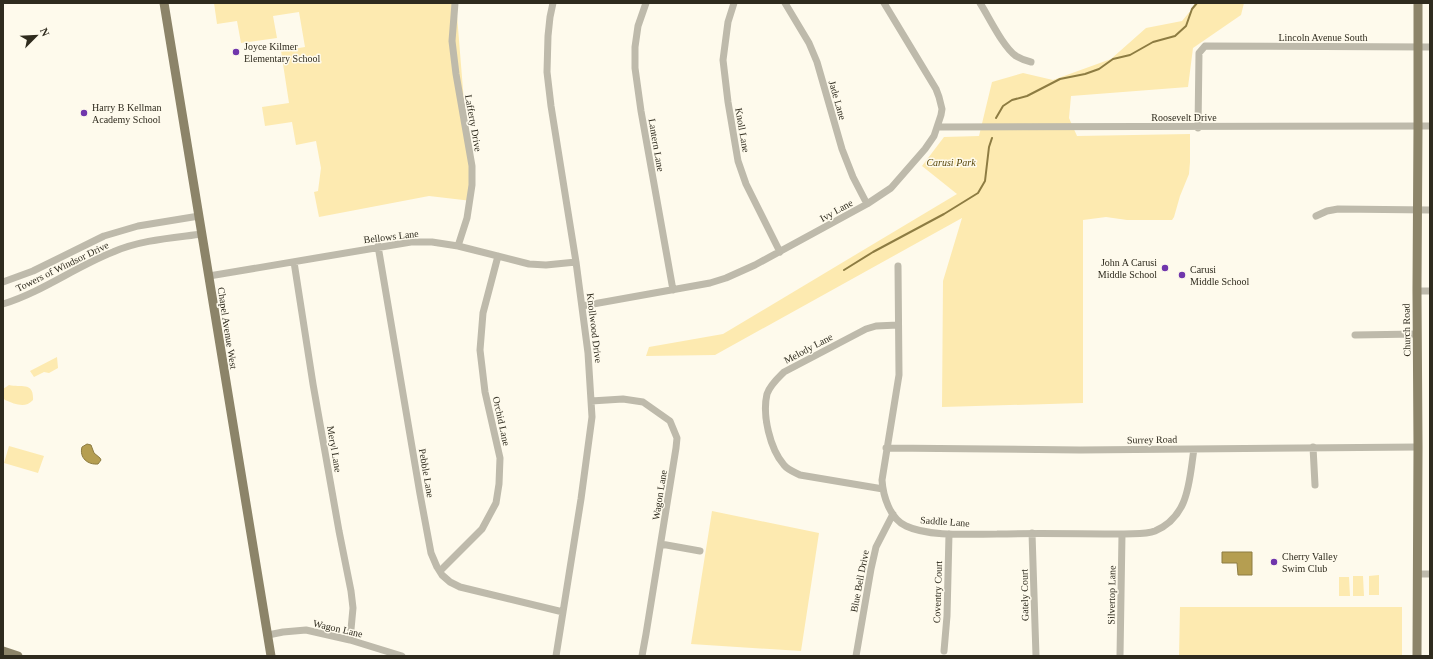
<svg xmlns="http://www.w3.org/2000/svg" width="1433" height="659" font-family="'Times New Roman',serif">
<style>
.green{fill:#fdeab0}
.water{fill:#b59e51;stroke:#8d7c42}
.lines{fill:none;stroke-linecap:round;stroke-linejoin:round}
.stream{stroke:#8d7c42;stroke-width:2}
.minor{stroke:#bebaab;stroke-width:7}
.major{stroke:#8c8469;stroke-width:9}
.poi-dot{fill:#7036ac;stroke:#fefaec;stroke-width:1.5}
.labels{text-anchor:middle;stroke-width:3;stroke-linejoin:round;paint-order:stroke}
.street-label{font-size:10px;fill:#2f2b1e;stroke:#fefaec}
.poi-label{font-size:10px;fill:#2f2b1e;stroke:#fefaec;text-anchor:start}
.park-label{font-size:10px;font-style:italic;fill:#584709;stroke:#fefaec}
</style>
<rect width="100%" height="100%" fill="#fefaec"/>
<path class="green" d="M 214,3 L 456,3 L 472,201 L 429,196 L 319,217 L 314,192 L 318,191 L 321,168 L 316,141 L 296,145 L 292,122 L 265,126 L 262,107 L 289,103 L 281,51 L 305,47 L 299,12 L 273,16 L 277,38 L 241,43 L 237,21 L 217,24 Z
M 1197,3 L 1244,3 L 1241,15 L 1193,48 L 1188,87 L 1071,96 L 1069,118 L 1077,136 L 1190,134 L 1190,162 L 1189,174 L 1180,196 L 1174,217 L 1172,220 L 1127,220 L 1106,217 L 1083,220 L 1083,403 L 942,407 L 943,281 L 962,218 L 715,355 L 646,356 L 649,347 L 723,334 L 957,194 L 922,166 L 944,137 L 979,136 L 992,82 L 1023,73 L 1053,80 L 1111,59 L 1146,28 L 1182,21 Z
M 57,357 L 58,368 L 49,373 L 44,372 L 34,377 L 30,371 Z
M 9,385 C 21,388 34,381 33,400 C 25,409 15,404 5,400 L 3,398 L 3,389 Z
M 9,446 L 44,456 L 38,473 L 4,463 Z
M 712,511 L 819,533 L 801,651 L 691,644 Z
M 1379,575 L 1379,595 L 1369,595 L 1369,576 Z
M 1353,576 L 1363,576 L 1364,596 L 1353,596 Z
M 1339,577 L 1349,577 L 1350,596 L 1339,596 Z
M 1180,607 L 1402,607 L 1402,656 L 1179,656 Z"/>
<path class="water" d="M 87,444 L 91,445 L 94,453 L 100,458 L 101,460 L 98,464 C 88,465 79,458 82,447 Z
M 1222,552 L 1252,552 L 1252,575 L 1238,575 L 1237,563 L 1222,563 Z"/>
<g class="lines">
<path class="stream" d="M 996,118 L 1003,106 L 1012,100 L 1027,96 L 1060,79 L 1085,74 L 1099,69 L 1113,59 L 1130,55 L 1153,42 L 1175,36 L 1186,26 L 1192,9 L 1197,3
M 844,270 L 873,252 L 944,214 L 978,193 L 985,181 L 989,147 L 992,138"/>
<path class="minor" d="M 455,3 L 452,41 L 456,74 L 472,166 L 472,185 L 467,218 L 458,246
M 553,3 L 550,17 L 548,36 L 547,72 L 551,106 L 576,262 L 588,353 L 592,417 L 581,499 L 556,656
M 646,3 L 638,26 L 635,47 L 635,68 L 641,111 L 673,290
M 734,3 L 728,22 L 723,60 L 728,102 L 738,161 L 746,184 L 780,252
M 785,3 L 809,43 L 817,62 L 842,149 L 853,177 L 867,204
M 980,3 C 989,17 1003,47 1016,56 C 1021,59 1026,61 1031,62
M 938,127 L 1430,126
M 1198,128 L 1199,53 L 1205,46 L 1430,47
M 1316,216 L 1327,211 L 1338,209 L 1430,210
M 378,246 L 420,494 L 431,553 L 437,567 L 442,575 L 450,582 L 460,587 L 563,612
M 294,262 L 313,384 L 339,531 L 351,591 L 353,608 L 350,640
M 898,266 L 899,375 L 882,480 C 883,496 890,519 906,526 C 929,537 971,534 997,534 C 1038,533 1080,534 1122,534 C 1132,533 1145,535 1155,531 C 1190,516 1189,480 1194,449
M 209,276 L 411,242 L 432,242 L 458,246 L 529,264 L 546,265 L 576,262
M 3,282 L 33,271 L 104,236 L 138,226 L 199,216
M 1417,291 L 1430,291
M 3,304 C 42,292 75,267 113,252 C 140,240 172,238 202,234
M 582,306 L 710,283 L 726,278 L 755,265 L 867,204 L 891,188 L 925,149 L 934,136 L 941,115 L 942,109 L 939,97 L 936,89 L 884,3
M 1355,335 L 1417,334
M 591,401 L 623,399 L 643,402 L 670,421 L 677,438 L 676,448 L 646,634 L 642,656
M 1313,447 L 1315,485
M 886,448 L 1080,450 L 1418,447
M 883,489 L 800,475 C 794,472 788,470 784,465 C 770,449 762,415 767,394 C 770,385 778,378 784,372 L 866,329 L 876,326 L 898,325
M 1032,533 L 1036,656
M 661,544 L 700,551
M 440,571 L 482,529 L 496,503 L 499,484 L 500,458 L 485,392 L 480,350 L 483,313 L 498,256
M 1417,574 L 1430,574
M 268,635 L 283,632 L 306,630 L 350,640 L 402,656
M 944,651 L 947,616 L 949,534
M 856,656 L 871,569 L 876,547 L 893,514
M 1120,656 L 1122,534"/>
<path class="major" d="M 164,3 L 271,656
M 3,651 L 18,656
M 1417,656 L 1418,447 L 1417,291 L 1418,126 L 1418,3"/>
</g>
<g class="poi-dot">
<circle cx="236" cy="52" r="4"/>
<circle cx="84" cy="113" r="4"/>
<circle cx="1165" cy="268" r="4"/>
<circle cx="1182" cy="275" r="4"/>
<circle cx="1274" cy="562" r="4"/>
</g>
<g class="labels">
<g class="street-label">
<text x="1323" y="41">Lincoln Avenue South</text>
<text transform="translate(838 100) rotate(74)" y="4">Jade Lane</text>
<text x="1184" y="121">Roosevelt Drive</text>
<text transform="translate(474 123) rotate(80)" y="4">Lafferty Drive</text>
<text transform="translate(743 130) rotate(80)" y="4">Knoll Lane</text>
<text transform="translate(657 145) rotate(80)" y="4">Lantern Lane</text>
<text transform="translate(836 210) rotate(-29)" y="4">Ivy Lane</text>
<text transform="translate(391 236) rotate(-7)" y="4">Bellows Lane</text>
<text transform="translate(62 266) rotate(-26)" y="4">Towers of Windsor Drive</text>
<text transform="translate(228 328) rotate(81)" y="4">Chapel Avenue West</text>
<text transform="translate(595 328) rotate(83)" y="4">Knollwood Drive</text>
<text transform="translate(1406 330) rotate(-91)" y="4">Church Road</text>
<text transform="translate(808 348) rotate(-28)" y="4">Melody Lane</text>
<text transform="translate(502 421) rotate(78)" y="4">Orchid Lane</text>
<text transform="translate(1152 439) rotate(-1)" y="4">Surrey Road</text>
<text transform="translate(335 449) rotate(80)" y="4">Meryl Lane</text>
<text transform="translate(427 473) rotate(80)" y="4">Pebble Lane</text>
<text transform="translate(659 495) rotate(-81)" y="4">Wagon Lane</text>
<text transform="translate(945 521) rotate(4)" y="4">Saddle Lane</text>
<text transform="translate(859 581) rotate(-79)" y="4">Blue Bell Drive</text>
<text transform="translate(937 592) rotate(-88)" y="4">Coventry Court</text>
<text transform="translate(1024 595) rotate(-91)" y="4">Gately Court</text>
<text transform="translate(1111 595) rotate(-89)" y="4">Silvertop Lane</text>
<text transform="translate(338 628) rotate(13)" y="4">Wagon Lane</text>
</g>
<g class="poi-label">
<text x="244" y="50">Joyce Kilmer<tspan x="244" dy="12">Elementary School</tspan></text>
<text x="92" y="111">Harry B Kellman<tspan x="92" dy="12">Academy School</tspan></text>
<text x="1157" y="266" text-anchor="end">John A Carusi<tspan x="1157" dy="12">Middle School</tspan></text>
<text x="1190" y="273">Carusi<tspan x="1190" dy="12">Middle School</tspan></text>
<text x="1282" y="560">Cherry Valley<tspan x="1282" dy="12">Swim Club</tspan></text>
</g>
<g class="park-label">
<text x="951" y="166">Carusi Park</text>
</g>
</g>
<rect width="1433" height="659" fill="none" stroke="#2f2b1e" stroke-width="8"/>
<g transform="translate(36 36) rotate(66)" stroke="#fefaec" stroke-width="3" paint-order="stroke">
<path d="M0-3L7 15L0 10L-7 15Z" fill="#2f2b1e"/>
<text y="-6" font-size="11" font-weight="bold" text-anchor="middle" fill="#2f2b1e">N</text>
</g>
</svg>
